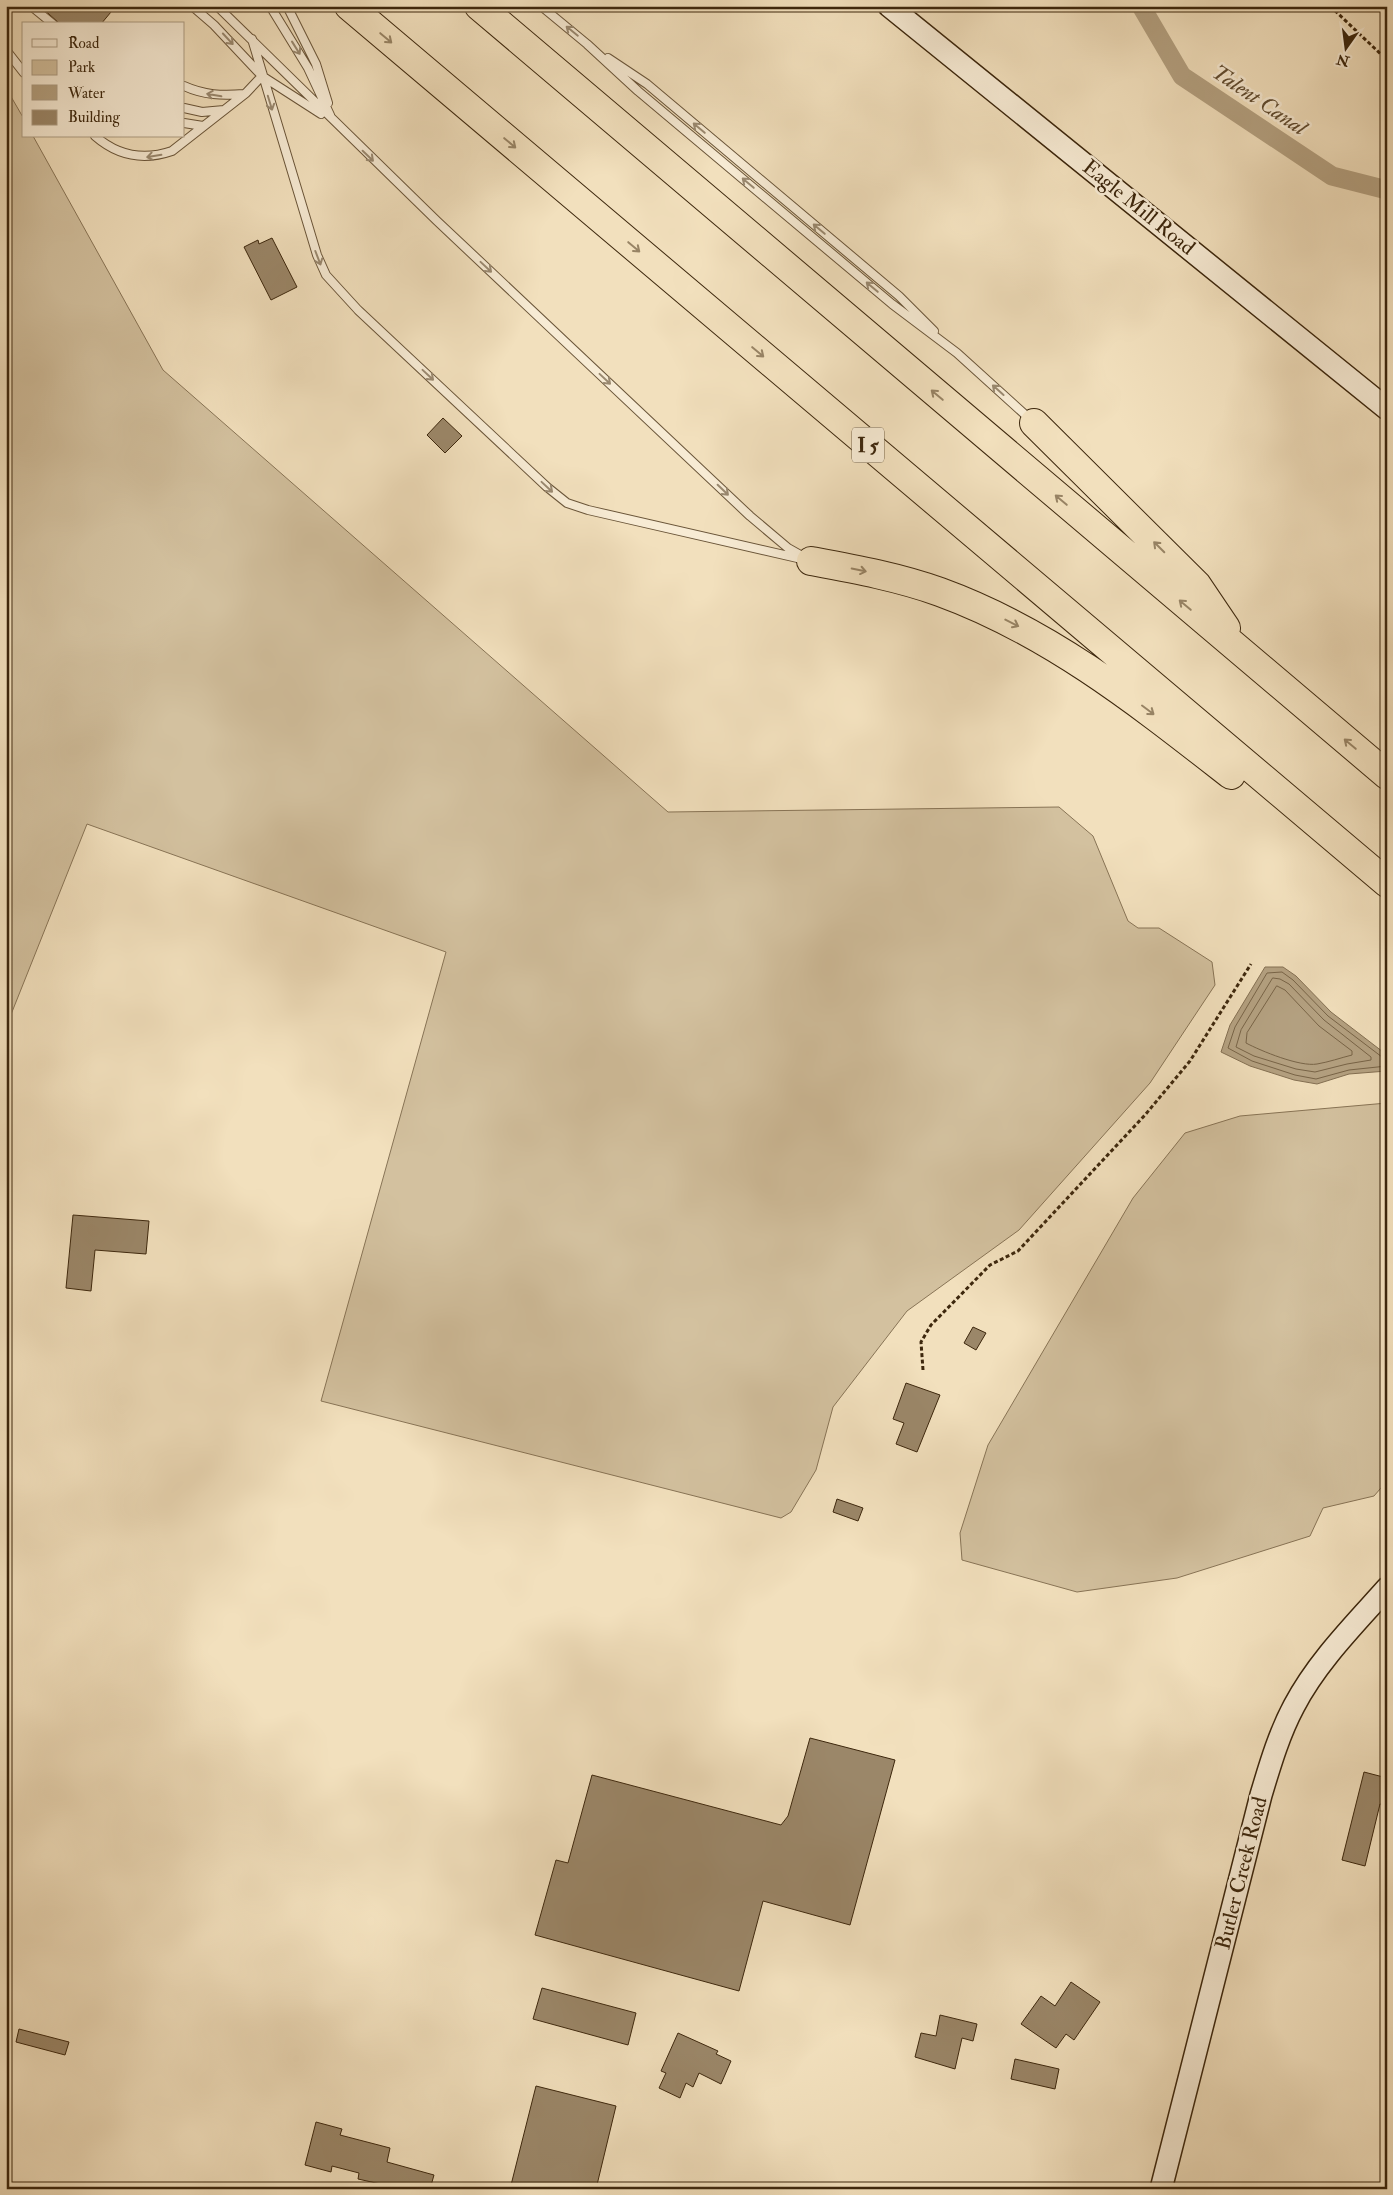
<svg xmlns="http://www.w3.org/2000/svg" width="1393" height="2195" font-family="'IM FELL Double Pica',serif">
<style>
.green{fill:#d3c19f;stroke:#887456}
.water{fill:#b4a181;stroke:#847053}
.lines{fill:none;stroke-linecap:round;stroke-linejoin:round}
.shore{stroke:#786447;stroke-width:1}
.canal{stroke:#b4a181;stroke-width:19}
.building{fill:#9b8769;stroke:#3d270d}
.lane-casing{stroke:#6a5539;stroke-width:10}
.secondary-casing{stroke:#3d270d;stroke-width:24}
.highway-casing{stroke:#3d270d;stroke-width:30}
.path{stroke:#3d270d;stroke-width:3;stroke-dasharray:4 2.5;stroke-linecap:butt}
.lane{stroke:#f7ebd4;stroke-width:8}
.secondary{stroke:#f7ebd4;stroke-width:21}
.highway{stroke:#f2e0bd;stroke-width:28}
.oneway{stroke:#9a8970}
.oneway2{stroke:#988465}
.labels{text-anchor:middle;stroke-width:5;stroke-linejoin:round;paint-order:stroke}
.shield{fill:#f7ebd4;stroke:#756249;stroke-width:1}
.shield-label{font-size:20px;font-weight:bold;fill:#3d270d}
.street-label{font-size:21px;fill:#3d270d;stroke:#f7ebd4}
.water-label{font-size:22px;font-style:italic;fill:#614c30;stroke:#f7ebd4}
</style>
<rect width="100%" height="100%" fill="#f2e0bd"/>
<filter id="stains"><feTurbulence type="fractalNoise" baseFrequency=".004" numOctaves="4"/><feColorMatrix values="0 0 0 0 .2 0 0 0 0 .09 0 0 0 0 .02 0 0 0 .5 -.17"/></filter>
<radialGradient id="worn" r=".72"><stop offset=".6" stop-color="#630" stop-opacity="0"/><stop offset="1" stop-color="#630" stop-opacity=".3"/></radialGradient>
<path class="green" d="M 6,88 L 24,119 L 24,136 L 33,136 L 163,370 L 668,812 L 1059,807 L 1093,836 L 1128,921 L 1138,928 L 1159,928 L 1212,962 L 1215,985 L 1150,1083 L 1019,1230 L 907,1311 L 833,1407 L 816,1470 L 791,1512 L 781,1518 L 321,1401 L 446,952 L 87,824 L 6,1027 Z
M 1387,1103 L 1387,1481 L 1374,1496 L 1323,1508 L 1310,1536 L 1177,1578 L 1077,1592 L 962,1560 L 960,1533 L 988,1445 L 1133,1198 L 1185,1133 L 1240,1116 Z"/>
<path class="water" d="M 1265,967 L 1283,967 L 1296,976 L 1331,1012 L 1387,1055 L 1387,1071 L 1349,1074 L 1317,1084 L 1294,1080 L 1250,1066 L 1221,1052 L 1230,1025 Z"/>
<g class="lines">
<path class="shore" d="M 1273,978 L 1280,979 L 1289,984 L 1324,1020 L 1371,1057 L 1371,1060 L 1347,1064 L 1315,1072 L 1296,1069 L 1254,1056 L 1236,1047 L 1241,1030 Z
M 1277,986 L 1285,990 L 1319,1026 L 1352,1051 L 1352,1055 C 1340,1058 1329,1062 1317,1064 C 1300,1067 1261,1051 1246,1043 L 1247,1033 Z
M 1387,1058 L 1382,1057 L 1328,1016 L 1293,980 L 1282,972 L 1267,973 L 1235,1027 L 1228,1048 L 1252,1061 L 1295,1075 L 1316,1079 L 1349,1070 L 1387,1066"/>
<path class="canal" d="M 1141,6 L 1182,76 L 1332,176 L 1387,190"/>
</g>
<path class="building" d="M 40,6 L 116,6 L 101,24 L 60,24 Z
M 272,238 L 297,287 L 271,300 L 244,247 L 258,240 L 259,244 Z
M 443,418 L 462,436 L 445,453 L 427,435 Z
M 73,1215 L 149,1221 L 146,1254 L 95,1250 L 91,1291 L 66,1288 Z
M 973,1327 L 986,1333 L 976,1350 L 964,1343 Z
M 906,1383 L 940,1395 L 917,1452 L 896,1444 L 904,1423 L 893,1419 Z
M 837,1499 L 863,1508 L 858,1521 L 833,1512 Z
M 810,1738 L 895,1760 L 850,1925 L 763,1901 L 739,1991 L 535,1935 L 556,1860 L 568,1863 L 592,1775 L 781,1825 L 788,1816 Z
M 1364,1772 L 1387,1778 L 1387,1806 L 1380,1804 L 1365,1866 L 1342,1860 Z
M 1071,1982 L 1100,2002 L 1074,2040 L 1066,2034 L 1056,2048 L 1021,2024 L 1041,1996 L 1055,2006 Z
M 542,1988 L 636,2013 L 628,2045 L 533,2019 Z
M 940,2015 L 977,2024 L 973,2041 L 962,2038 L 955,2069 L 915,2057 L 921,2033 L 936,2036 Z
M 19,2029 L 69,2042 L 65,2055 L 16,2042 Z
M 678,2033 L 718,2051 L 716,2054 L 731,2061 L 721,2084 L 699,2073 L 693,2087 L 686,2083 L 680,2098 L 659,2088 L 666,2073 L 661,2071 Z
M 1015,2059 L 1059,2069 L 1055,2089 L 1011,2079 Z
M 536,2086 L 616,2106 L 596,2189 L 510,2189 Z
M 316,2122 L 342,2129 L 340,2135 L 390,2148 L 387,2162 L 434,2175 L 430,2189 L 403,2189 L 358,2179 L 359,2173 L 332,2166 L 331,2172 L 305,2165 Z"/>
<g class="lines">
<defs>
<path id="lane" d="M 31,6 L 53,24
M 192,6 L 214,25 L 262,76 L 321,114
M 217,6 L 437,221 L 750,516 L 788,548 L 804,557
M 270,6 L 308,68 L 330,115
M 287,6 L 316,64 L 328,103
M 541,6 L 587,44 L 638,91 L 892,304 L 957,353 L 1031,420
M 252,39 L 317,255 L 326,275 L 358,310 L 547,487 L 567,503 L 588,510 L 806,560
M 6,50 L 24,73
M 608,58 L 647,84 L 899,296 L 934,331
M 184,86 C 204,95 222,96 244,94
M 184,108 L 202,112 L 224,110
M 184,123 L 203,126
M 95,136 C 118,156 143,161 172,151 L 246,93 L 262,76"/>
<path id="secondary" d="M 889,6 L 1387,409
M 1161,2189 L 1261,1795 C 1270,1765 1279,1734 1294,1706 C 1317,1662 1354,1625 1387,1588"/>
<path id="highway" d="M 349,6 L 1387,883
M 479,6 L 1387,775
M 1034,423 L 1197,585 L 1226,628
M 811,561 C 854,569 898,577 940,592 C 1050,632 1140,704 1231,775"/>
</defs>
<use href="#lane" class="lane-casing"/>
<use href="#secondary" class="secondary-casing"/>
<use href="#highway" class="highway-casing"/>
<path class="path" d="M 1330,6 L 1387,60
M 923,1370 L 921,1342 L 931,1325 L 990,1265 L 1018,1251 L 1145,1115 L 1190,1061 L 1251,964"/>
<use href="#lane" class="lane"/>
<use href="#secondary" class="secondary"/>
<use href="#highway" class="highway"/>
</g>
<defs><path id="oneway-shaft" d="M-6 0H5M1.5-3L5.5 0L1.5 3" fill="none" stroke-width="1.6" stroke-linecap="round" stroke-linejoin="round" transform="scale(1.25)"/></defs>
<g class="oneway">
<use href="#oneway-shaft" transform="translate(572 31) rotate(-141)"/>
<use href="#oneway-shaft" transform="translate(228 39) rotate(47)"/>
<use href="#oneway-shaft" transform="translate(296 48) rotate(58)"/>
<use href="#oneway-shaft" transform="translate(214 95) rotate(-170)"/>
<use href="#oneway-shaft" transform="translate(270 103) rotate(73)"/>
<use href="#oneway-shaft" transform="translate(699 128) rotate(-140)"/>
<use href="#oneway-shaft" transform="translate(154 156) rotate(171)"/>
<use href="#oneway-shaft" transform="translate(368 156) rotate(44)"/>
<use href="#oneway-shaft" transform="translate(748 183) rotate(-140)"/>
<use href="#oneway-shaft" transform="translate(819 229) rotate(-140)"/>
<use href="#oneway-shaft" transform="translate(318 258) rotate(69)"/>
<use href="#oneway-shaft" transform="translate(486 267) rotate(43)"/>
<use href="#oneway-shaft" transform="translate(872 287) rotate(-140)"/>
<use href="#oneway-shaft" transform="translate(428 375) rotate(43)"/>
<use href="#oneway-shaft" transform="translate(605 379) rotate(43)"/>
<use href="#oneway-shaft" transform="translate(998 390) rotate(-138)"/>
<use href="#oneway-shaft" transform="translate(547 487) rotate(43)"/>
<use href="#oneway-shaft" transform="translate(723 490) rotate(44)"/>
</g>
<g class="oneway2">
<use href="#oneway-shaft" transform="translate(386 38) rotate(40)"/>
<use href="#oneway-shaft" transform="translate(510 143) rotate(40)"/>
<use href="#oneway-shaft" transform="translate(634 247) rotate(40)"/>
<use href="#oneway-shaft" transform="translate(758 352) rotate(40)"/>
<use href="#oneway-shaft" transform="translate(937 395) rotate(-140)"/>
<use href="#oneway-shaft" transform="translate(1061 500) rotate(-140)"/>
<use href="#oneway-shaft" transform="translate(1159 547) rotate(-135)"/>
<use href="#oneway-shaft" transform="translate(859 570) rotate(12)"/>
<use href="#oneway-shaft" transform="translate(1185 605) rotate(-140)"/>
<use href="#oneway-shaft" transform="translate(1012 623) rotate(27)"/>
<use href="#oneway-shaft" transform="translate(1148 710) rotate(37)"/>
<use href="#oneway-shaft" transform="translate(1350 744) rotate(-140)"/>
</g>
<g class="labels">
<rect class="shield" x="852" y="427.5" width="32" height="35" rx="4"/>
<g class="shield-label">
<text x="868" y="452">I 5</text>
</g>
<g class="street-label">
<text transform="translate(1139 207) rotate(39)" y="7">Eagle Mill Road</text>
<text transform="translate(1241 1873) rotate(-76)" y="7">Butler Creek Road</text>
</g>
<g class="water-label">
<text transform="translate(1260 99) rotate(34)" y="8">Talent Canal</text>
</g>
</g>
<rect width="1393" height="2195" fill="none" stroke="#f2e0bd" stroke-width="25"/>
<rect x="8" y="8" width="1378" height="2180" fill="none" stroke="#3d270d" stroke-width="2.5"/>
<rect x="12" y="12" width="1368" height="2170" fill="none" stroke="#3d270d"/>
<rect x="22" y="22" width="162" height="115" fill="#f7ebd4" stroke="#ad9d84"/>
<rect x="32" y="39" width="25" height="8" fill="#f7ebd4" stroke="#ad9d84"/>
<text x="68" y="48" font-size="15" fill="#3d270d">Road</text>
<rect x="32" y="60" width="25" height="15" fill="#d3c19f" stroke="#ad9d84"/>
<text x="68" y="72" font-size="15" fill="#3d270d">Park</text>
<rect x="32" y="85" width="25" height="15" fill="#b4a181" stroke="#ad9d84"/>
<text x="68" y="98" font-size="15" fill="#3d270d">Water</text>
<rect x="32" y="110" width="25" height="15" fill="#9b8769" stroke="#ad9d84"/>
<text x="68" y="122" font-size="15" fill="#3d270d">Building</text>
<g transform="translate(1346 48) rotate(194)" stroke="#f7ebd4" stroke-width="4" paint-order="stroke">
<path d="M0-4L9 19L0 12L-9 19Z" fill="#3d270d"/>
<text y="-8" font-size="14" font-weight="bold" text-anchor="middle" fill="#3d270d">N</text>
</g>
<rect width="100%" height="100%" filter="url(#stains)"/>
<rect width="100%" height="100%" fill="url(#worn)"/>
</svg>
